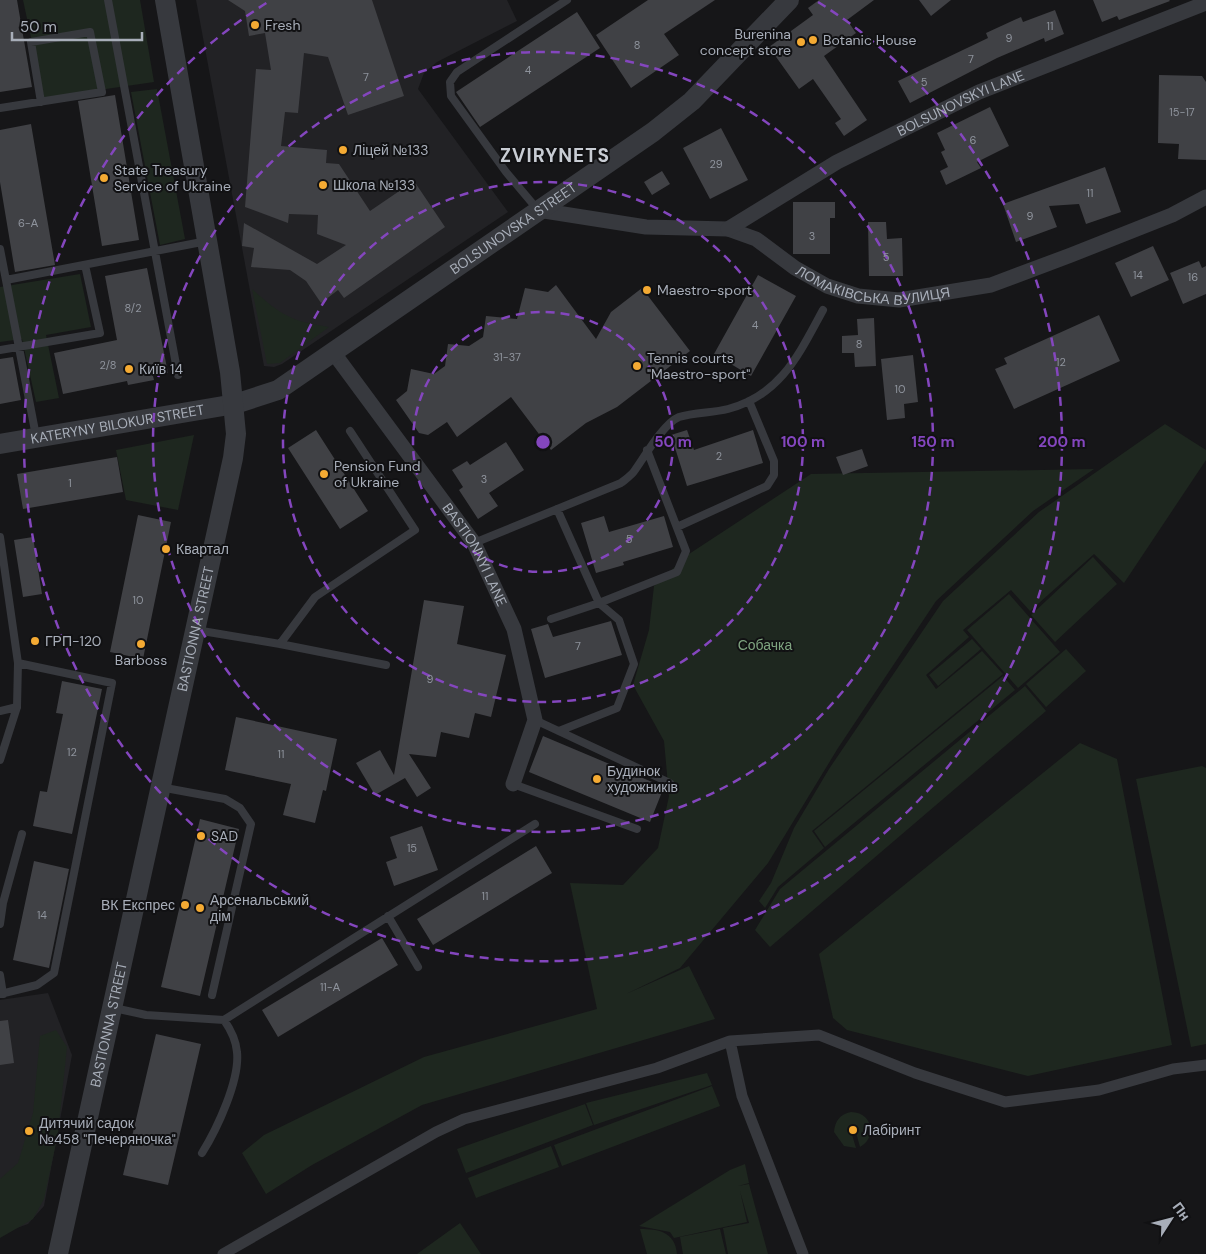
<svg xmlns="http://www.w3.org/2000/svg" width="1206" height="1254" font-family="'DM Sans',sans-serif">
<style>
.built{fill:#222225}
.green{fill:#1e271f}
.building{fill:#404145}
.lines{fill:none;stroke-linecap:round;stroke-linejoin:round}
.service{stroke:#37393e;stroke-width:8}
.pedestrian{stroke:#37393e;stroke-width:11}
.minor{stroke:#37393e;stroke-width:15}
.tertiary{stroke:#37393e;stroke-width:20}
.ring{fill:none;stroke:#8446be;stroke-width:2.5;stroke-dasharray:9 6}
.poi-dot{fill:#f4aa33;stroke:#111113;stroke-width:2}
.labels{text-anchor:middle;stroke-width:4;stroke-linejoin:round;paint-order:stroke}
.number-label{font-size:11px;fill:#8e939c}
.poi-label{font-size:14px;fill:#a8aeb9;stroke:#111113;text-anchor:start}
.street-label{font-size:14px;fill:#a8aeb9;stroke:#111113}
.park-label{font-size:14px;fill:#7fa480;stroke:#111113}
.district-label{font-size:19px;font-weight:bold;letter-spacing:1px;fill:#c9cdd4;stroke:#111113}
.centre{fill:#8446be;stroke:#111113;stroke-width:2.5}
.ring-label{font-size:15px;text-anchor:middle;font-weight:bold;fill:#8446be;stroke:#111113;stroke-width:4;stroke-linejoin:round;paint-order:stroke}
</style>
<rect width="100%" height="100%" fill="#161618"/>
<path class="built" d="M 196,0 L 507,0 L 517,21 L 437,62 L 424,73 L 418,89 L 508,212 L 282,364 L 274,367 L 264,366 Z
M 48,993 L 72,1055 L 44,1206 L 28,1224 L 0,1234 L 0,1000 Z"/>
<path class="green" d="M 23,0 L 140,0 L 154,82 L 44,98 Z
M 157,89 L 185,239 L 160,245 L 131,92 Z
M 80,274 L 91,327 L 46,335 L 59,398 L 36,402 L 22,339 L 0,342 L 0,287 Z
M 252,289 C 281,315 290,321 329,327 L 280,363 L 267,364 Z
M 1165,424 L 1206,450 L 1206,460 L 1124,583 L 1094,554 L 1030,611 L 1011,590 L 963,630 L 969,637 L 926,675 L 936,689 L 982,651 L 1003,674 L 812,831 L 824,848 L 778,887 L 765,908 L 759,901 L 771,883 L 794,828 L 829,769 L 943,601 L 1039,512 Z
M 194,435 L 178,510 L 126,500 L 116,450 Z
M 1094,469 L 1033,511 L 936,601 L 838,748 L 768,863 L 680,968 L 626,994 L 689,966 L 715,1019 L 422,1105 L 312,1165 L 266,1194 L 242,1153 L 264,1135 L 424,1057 L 597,1009 L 570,883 L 623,885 L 658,848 L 669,796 L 664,741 L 633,685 L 649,630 L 654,586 L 689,554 L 811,474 Z
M 1093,557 L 1117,584 L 1055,642 L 1031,615 Z
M 1009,594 L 1060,652 L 1018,688 L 967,630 Z
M 972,639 L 981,649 L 938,686 L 929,675 Z
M 1066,649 L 1086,671 L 1046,707 L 1026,684 Z
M 1003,676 L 1015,690 L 825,847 L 814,831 Z
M 1025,686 L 1046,711 L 770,947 L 755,930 L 780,889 Z
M 1080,743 L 1117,759 L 1172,1045 L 1028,1076 L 847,1030 L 833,1018 L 819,954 Z
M 1202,766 L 1206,768 L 1206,1044 L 1191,1047 L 1136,779 Z
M 56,1030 L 67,1047 L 58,1134 L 44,1199 L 33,1219 L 0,1238 L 0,1179 L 18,1163 L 33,1113 L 40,1036 Z
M 707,1073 L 712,1085 L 594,1125 L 586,1103 Z
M 712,1086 L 720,1106 L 562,1166 L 554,1145 Z
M 585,1104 L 593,1125 L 466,1173 L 457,1149 Z
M 851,1112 C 872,1112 878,1137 860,1147 L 855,1129 L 850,1128 L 856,1148 L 844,1146 L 834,1132 C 835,1121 840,1114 851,1112 Z
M 551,1146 L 559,1167 L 476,1198 L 468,1178 Z
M 745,1164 L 749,1183 L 738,1186 L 749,1184 L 768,1254 L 728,1254 L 723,1228 L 749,1223 L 740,1191 L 747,1222 L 674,1238 L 670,1232 L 639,1226 L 730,1170 Z
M 460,1223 L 481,1254 L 417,1254 Z
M 640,1229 C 659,1229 675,1232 677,1254 L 647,1254 Z
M 720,1229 L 726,1254 L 683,1254 L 680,1237 Z"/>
<path class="building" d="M 0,0 L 17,0 L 32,87 L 0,92 Z
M 228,0 L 372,0 L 404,96 L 348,115 L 328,57 L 304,53 L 298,113 L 285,112 L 281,146 L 327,150 L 326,163 L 339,164 L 370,211 L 414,181 L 445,227 L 344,298 L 338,290 L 321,303 L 306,281 L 290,270 L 251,267 L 254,248 L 242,246 L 244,223 L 317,264 L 346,245 L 317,234 L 318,215 L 289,214 L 288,223 L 245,207 L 256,69 L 271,70 L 265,33 L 249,36 L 245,11 Z
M 648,0 L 715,0 L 664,34 L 679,55 L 631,88 L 596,35 Z
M 819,0 L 874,0 L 847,20 L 856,33 L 824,56 L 867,120 L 844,136 L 835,123 L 841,119 L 813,79 L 799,89 L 769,47 L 813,15 L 808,8 Z
M 919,0 L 951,0 L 931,16 Z
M 1093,0 L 1169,0 L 1170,1 L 1119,20 L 1117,16 L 1102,22 Z
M 1055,10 L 1064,34 L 1045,42 L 1044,38 L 997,58 L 910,103 L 898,81 L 988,38 L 986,33 L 1021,17 L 1023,22 Z
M 577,12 L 600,48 L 480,127 L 456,92 Z
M 1159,75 L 1202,76 L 1206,82 L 1206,160 L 1178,159 L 1179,144 L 1158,143 Z
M 115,95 L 139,240 L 102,246 L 78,101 Z
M 990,107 L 1009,146 L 977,162 L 981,168 L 946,185 L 940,171 L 948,167 L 941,152 L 945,150 L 937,133 Z
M 31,124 L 55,265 L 15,272 L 0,182 L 0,130 Z
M 721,128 L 748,180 L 710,199 L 683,148 Z
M 1105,167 L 1121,212 L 1086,224 L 1079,204 L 1049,206 L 1057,227 L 1016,242 L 1003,204 Z
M 662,171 L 670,184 L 652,195 L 644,182 Z
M 793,202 L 835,202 L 835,218 L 830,218 L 830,254 L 793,254 Z
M 868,222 L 886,222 L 887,239 L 902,238 L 903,276 L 869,276 Z
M 1153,246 L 1169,280 L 1131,297 L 1115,263 Z
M 1199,261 L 1202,268 L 1206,266 L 1206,294 L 1183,304 L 1170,273 Z
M 147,268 L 168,373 L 153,376 L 154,380 L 128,385 L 127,381 L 63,394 L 54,353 L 117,340 L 105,276 Z
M 758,275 L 796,296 L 751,376 L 714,354 Z
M 556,285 L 596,339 L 611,312 L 642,288 L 690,351 L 617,407 L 586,423 L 551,450 L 511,397 L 457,437 L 447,422 L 428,435 L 419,433 L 396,400 L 407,391 L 411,369 L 434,374 L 445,366 L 448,344 L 469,346 L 483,337 L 486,316 L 517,319 L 525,288 L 548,292 Z
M 1099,315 L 1120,361 L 1014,409 L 995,369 L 1007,364 L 1004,358 Z
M 874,318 L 876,366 L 855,367 L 854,353 L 842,353 L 842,336 L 858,335 L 857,319 Z
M 913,355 L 918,402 L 904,404 L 905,418 L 887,420 L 881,359 Z
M 13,357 L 21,400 L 0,404 L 0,359 Z
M 316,430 L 368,511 L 340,529 L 288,448 Z
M 687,430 L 694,450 L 753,430 L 763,463 L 687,486 L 671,435 Z
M 506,442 L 524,470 L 489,493 L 498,506 L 478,519 L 459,490 L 463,487 L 452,470 L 467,461 L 470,465 Z
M 862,449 L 868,466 L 843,475 L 836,457 Z
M 117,457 L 123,492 L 23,509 L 17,474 Z
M 138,515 L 171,522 L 143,659 L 110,652 Z
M 604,516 L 609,532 L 664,516 L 673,547 L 623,562 L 624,565 L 596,573 L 581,523 Z
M 33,537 L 42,594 L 23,597 L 14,540 Z
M 424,600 L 464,606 L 457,644 L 506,655 L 491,717 L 475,713 L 469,738 L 441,732 L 436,757 L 409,754 L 431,788 L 417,797 L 405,778 L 375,795 L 356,763 L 380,750 L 394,775 Z
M 611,621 L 622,655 L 545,678 L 531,629 L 548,624 L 553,637 Z
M 62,681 L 102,689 L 72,834 L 33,826 L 40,791 L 47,792 L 63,714 L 56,713 Z
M 236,717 L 337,739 L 326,791 L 323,790 L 315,823 L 283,815 L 291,784 L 225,770 Z
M 543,736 L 664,787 L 650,822 L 529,772 Z
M 200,819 L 239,829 L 200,996 L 161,987 Z
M 422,826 L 438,870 L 394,886 L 386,862 L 397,858 L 390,837 Z
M 536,846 L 552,873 L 433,945 L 417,919 Z
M 34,861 L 69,869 L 49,968 L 13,960 Z
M 382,938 L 398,965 L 278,1037 L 262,1010 Z
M 8,1020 L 14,1063 L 0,1065 L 0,1021 Z
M 156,1034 L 201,1044 L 168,1185 L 123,1175 Z"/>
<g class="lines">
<path class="service" d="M 108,0 L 178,375
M 0,108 L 102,92 L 90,32 L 31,42 L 41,102
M 538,210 L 506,172 L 451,96 L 450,82 L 457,72 L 567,0
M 0,249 L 36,436
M 6,280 L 207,241
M 0,350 L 100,333 L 85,265
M 557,509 L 599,603 L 619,620 L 634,664 L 617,708 L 559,731
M 677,527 L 767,486 L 774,475 L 774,461 L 749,401
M 0,537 L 18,663 L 17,707 L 0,760
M 474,543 L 621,483 C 626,479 632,475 635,470 C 645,456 664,423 679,417 C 694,412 713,413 728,409 C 781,395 799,354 823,310
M 551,619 L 599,603 L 677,572 L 686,551 L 647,450
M 196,630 L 280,644 L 386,665
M 280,644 L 315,597 L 415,530 L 350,431
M 0,711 L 17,707
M 535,720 L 670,783
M 513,784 L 637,829
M 160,787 L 225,799 L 240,808 L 251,824 L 212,995
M 388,916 L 418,967
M 0,924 L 3,903 L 22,834
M 0,975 L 3,994
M 0,994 L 37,985 L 54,973 L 112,683 L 18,663
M 114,1008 L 146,1015 L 224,1020 L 535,824
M 202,1153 C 217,1129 240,1080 237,1052 C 236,1040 231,1030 224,1020"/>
<path class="pedestrian" d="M 730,1041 L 819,1035 L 915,1073 L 1005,1102 L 1099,1090 L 1173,1069 L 1206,1065
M 223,1254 L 436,1132 L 464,1119 L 657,1068 L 730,1041 L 742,1096 L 803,1254"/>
<g class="minor">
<path id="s1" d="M 538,210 L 646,227 L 728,229 L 756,239 L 795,268 L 827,286 L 858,296 L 899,300 L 991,285 L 1071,255 L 1172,215 L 1206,197"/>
<path id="s2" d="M 728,229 L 837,162 L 979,92 L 1206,3"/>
<path id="s3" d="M 333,352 L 474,543 L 514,629 L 535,720 L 513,784"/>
</g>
<g class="tertiary">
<path id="s4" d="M 0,444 L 235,404 L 278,390 L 653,132 L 692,101 L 789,0"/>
<path id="s5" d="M 58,1254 L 233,458 L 236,434 L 230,372 L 165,0"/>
</g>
</g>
<g class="ring">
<circle cx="543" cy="442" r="130"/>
<circle cx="543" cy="442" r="260"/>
<circle cx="543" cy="442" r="390"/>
<path d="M818 2A519 519 0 1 1 268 2"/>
</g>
<g class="poi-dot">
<circle cx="255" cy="25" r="5"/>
<circle cx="813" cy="40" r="5"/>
<circle cx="801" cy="42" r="5"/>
<circle cx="343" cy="150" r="5"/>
<circle cx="104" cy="178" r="5"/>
<circle cx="323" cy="185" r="5"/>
<circle cx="647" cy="290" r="5"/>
<circle cx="637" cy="366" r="5"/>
<circle cx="129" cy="369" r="5"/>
<circle cx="324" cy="474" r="5"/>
<circle cx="166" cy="549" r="5"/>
<circle cx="35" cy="641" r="5"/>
<circle cx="141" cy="644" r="5"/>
<circle cx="597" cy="779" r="5"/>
<circle cx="201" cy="836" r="5"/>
<circle cx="185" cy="905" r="5"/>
<circle cx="200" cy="908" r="5"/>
<circle cx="853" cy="1130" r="5"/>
<circle cx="29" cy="1131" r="5"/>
</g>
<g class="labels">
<g class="number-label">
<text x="1050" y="30">11</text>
<text x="1009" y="42">9</text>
<text x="637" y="49">8</text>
<text x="971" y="63">7</text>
<text x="528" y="74">4</text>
<text x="366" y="81">7</text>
<text x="924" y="86">5</text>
<text x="1182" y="116">15-17</text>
<text x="973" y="144">6</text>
<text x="716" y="168">29</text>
<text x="1090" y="197">11</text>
<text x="1030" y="220">9</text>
<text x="28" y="227">6-А</text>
<text x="812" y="240">3</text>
<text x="886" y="261">5</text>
<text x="1138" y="279">14</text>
<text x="1193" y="281">16</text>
<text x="133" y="312">8/2</text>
<text x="755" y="329">4</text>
<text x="859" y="348">8</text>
<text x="507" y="361">31-37</text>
<text x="1061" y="366">12</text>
<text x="108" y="369">2/8</text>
<text x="900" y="393">10</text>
<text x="719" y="460">2</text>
<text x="484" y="483">3</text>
<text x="70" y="487">1</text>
<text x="629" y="543">5</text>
<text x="138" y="604">10</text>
<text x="578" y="650">7</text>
<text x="430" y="683">9</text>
<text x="72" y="756">12</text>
<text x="281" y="758">11</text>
<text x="412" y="852">15</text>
<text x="485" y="900">11</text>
<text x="42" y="919">14</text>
<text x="330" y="991">11-А</text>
</g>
<g class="poi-label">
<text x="265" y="30">Fresh</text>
<text x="791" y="39" text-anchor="end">Burenina<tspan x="791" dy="16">concept store</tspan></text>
<text x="823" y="45">Botanic House</text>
<text x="353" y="155">Ліцей №133</text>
<text x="114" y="175">State Treasury<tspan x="114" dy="16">Service of Ukraine</tspan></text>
<text x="333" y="190">Школа №133</text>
<text x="657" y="295">Maestro-sport</text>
<text x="647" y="363">Tennis courts<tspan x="647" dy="16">"Maestro-sport"</tspan></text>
<text x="139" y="374">Київ 14</text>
<text x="334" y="471">Pension Fund<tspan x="334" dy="16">of Ukraine</tspan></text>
<text x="176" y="554">Квартал</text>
<text x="45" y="646">ГРП-120</text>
<text x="141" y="665" text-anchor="middle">Barboss</text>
<text x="607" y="776">Будинок<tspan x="607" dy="16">художників</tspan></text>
<text x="211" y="841">SAD</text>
<text x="210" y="905">Арсенальський<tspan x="210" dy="16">дім</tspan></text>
<text x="175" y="910" text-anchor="end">ВК Експрес</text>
<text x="39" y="1128">Дитячий садок<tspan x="39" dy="16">№458 "Печеряночка"</tspan></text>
<text x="863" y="1135">Лабіринт</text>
</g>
<g class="street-label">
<text dy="5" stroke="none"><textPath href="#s2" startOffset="265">BOLSUNOVSKYI LANE</textPath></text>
<text dy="5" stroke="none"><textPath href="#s4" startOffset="569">BOLSUNOVSKA STREET</textPath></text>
<text dy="5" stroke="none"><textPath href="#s1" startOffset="352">ЛОМАКІВСЬКА ВУЛИЦЯ</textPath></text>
<text dy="5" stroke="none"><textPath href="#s4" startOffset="119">KATERYNY BILOKUR STREET</textPath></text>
<text dy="5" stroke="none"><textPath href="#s3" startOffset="248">BASTIONNYI LANE</textPath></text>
<text dy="5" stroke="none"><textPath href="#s5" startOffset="640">BASTIONNA STREET</textPath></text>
<text dy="5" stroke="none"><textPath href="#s5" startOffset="235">BASTIONNA STREET</textPath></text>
</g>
<g class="park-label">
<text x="765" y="650">Собачка</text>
</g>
<g class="district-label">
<text x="555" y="162">ZVIRYNETS</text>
</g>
</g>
<circle cx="543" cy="442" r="8" class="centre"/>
<g class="ring-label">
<text x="673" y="447">50 m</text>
<text x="803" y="447">100 m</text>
<text x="933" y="447">150 m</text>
<text x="1062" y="447">200 m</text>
</g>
<g transform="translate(1171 1219) rotate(54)" stroke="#111113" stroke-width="4" paint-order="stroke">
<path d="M0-4L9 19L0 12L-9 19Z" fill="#a8aeb9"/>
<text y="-8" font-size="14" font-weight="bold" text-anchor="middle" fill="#a8aeb9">Пн</text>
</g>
<path d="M12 32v8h130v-8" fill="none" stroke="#a8aeb9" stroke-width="2.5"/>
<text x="20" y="32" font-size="15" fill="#a8aeb9" stroke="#111113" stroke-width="4" paint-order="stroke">50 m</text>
</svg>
